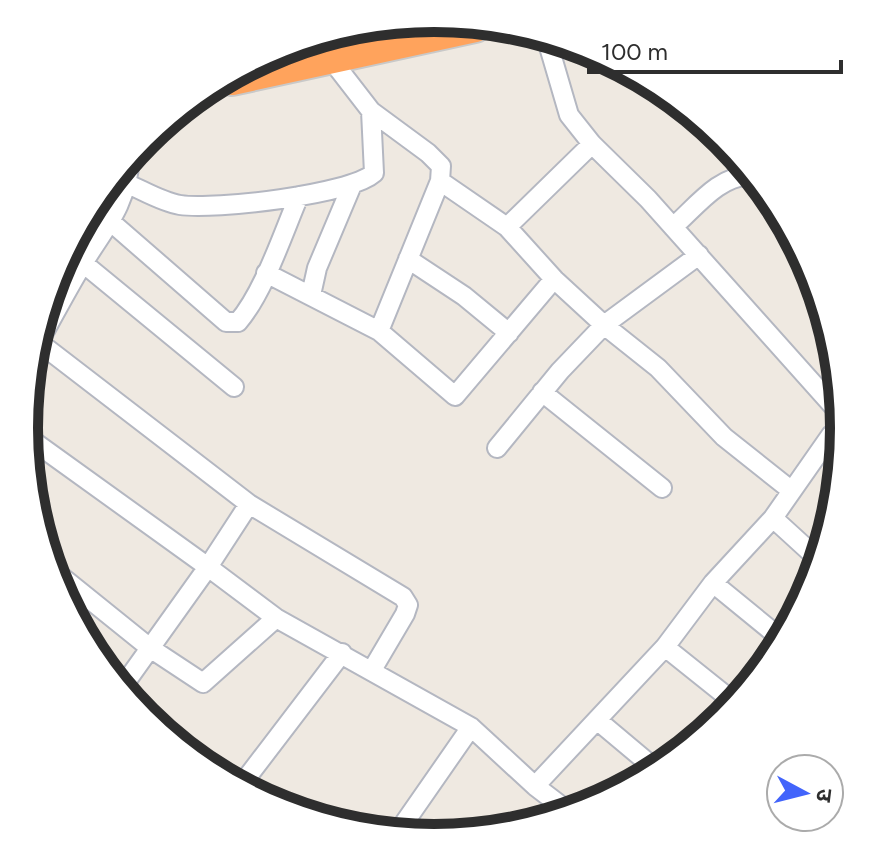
<svg xmlns="http://www.w3.org/2000/svg" width="869" height="857" font-family="Figtree,'Noto Sans Devanagari',sans-serif">
<style>
.lines{fill:none;stroke-linecap:round;stroke-linejoin:round}
.street-casing{stroke:#b4b7c1;stroke-width:22}
.highway-casing{stroke:#c9c9c9;stroke-width:36}
.street{stroke:#fff;stroke-width:18}
.highway{stroke:#ffa35c;stroke-width:32}
.rim{fill:none;stroke:#2e2e2e;stroke-width:10}
</style>
<rect width="100%" height="100%" fill="#efe9e1"/>
<g class="lines">
<defs>
<path id="street" d="M 547,40 L 569,115 L 592,144 L 648,199 L 842,416
M 330,58 L 371,111 L 428,153 L 441,166 L 440,181 L 379,331
M 440,181 L 507,227 L 554,279 L 604,325 L 658,368 L 724,437 L 792,491
M 128,184 C 144,191 162,202 180,205 C 214,210 349,195 374,173 L 371,111
M 98,207 L 111,222 L 226,322 L 238,322 C 264,292 283,233 299,196
M 507,227 L 592,144
M 673,227 C 694,209 720,174 750,176
M 408,259 L 464,296 L 509,333
M 60,264 L 83,263 L 234,387
M 266,273 L 379,331 L 455,396 L 554,279
M 311,295 L 317,268 L 352,185
M 42,336 C 55,313 68,288 82,265 C 105,227 126,207 130,159
M 41,344 L 249,504 L 403,597 L 408,605 L 405,614 L 372,670
M 542,392 L 662,488
M 26,436 L 208,567 L 249,504
M 497,448 L 560,371 L 604,325 L 699,255
M 773,518 L 819,560
M 52,569 L 150,648 L 203,683 L 276,618
M 713,583 L 779,637
M 665,647 L 735,703
M 123,686 L 208,567 L 276,618 L 471,727 L 535,786 L 569,812
M 597,720 L 653,767
M 242,784 L 342,653
M 535,786 L 665,647 L 713,583 L 773,518 L 831,435
M 398,832 L 471,727"/>
<path id="highway" d="M 232,79 L 475,26"/>
</defs>
<use href="#street" class="street-casing"/>
<use href="#highway" class="highway-casing"/>
<use href="#street" class="street"/>
<use href="#highway" class="highway"/>
</g>
<path d="M0 0H869V857H0ZM38 428a396 396 0 1 1 792 0a396 396 0 1 1-792 0Z" fill="#fff" fill-rule="evenodd"/>
<path class="rim" d="M38 428a396 396 0 1 1 792 0a396 396 0 1 1-792 0Z"/>
<g transform="translate(805 793) rotate(97)"><circle r="38" fill="#ffffff" stroke="#ababab" stroke-width="2"/>
<path d="M0-6L14 30L0 20L-14 30Z" fill="#4264fb"/>
<text y="-12" font-size="22" font-weight="bold" text-anchor="middle" fill="#2e2e2e">उ</text>
</g>
<path d="M589 60v12h252v-12" fill="none" stroke="#2e2e2e" stroke-width="4"/>
<text x="601" y="60" font-size="24" fill="#2e2e2e" stroke="#ffffff" stroke-width="6" paint-order="stroke">100 m</text>
</svg>
